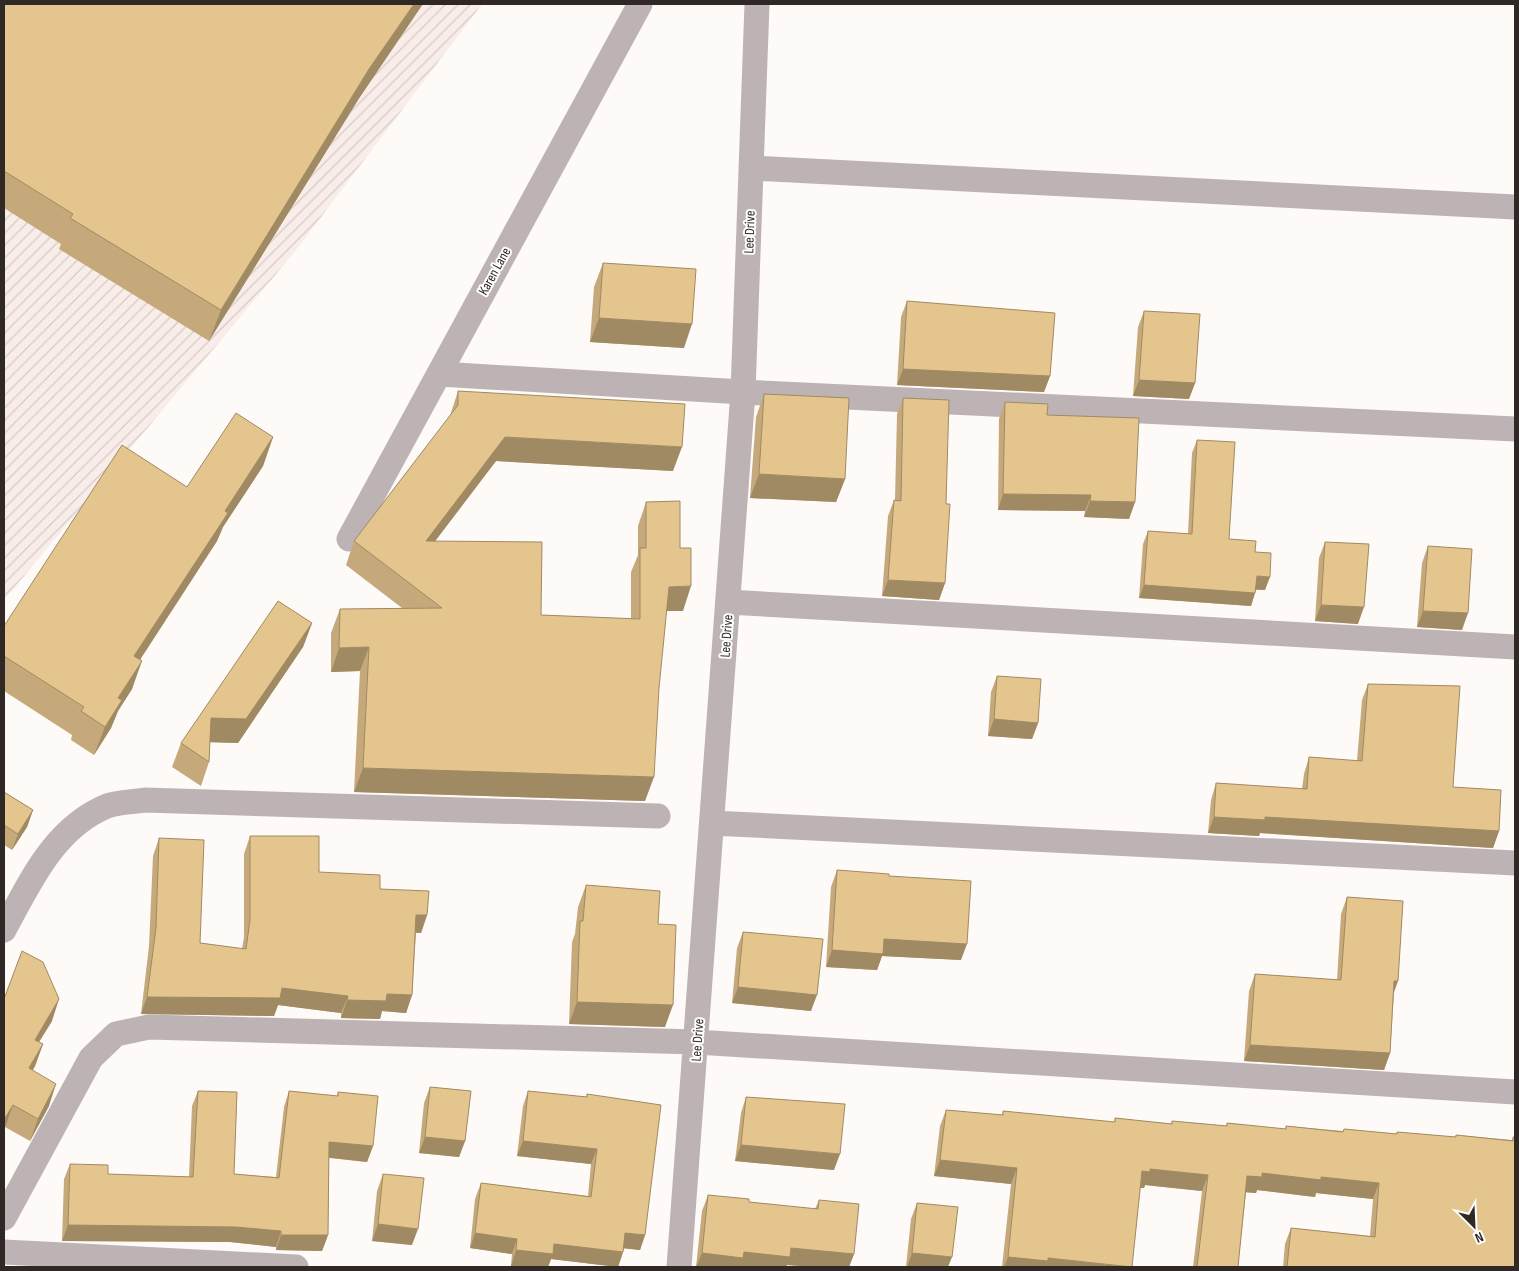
<svg xmlns="http://www.w3.org/2000/svg" width="1519" height="1271" font-family="'Sofia Sans Condensed',sans-serif">
<style>
.industrial{fill:url(#industrial-furrows)}
.lines{fill:none;stroke-linecap:round;stroke-linejoin:round}
.minor{stroke:#bdb3b4;stroke-width:25}
.wall{fill:#c5a97a}
.shaded-wall{fill:#a08a63}
.building{fill:#e5c58e;stroke:#a08a63}
.labels{text-anchor:middle;stroke-width:4;stroke-linejoin:round;paint-order:stroke}
.street-label{font-size:14px;fill:#2f2824;stroke:#fff}
</style>
<defs>
<pattern id="industrial-furrows" width="10" height="10" patternUnits="userSpaceOnUse" patternTransform="scale(1.25)"><rect width="10" height="10" fill="#f8ede8"/><path d="M-1 1l2-2M0 10L10 0M9 11l2-2" fill="none" stroke="#d5cbc7"/></pattern>
</defs>
<rect width="100%" height="100%" fill="#fefaf8"/>
<path class="industrial" d="M 4,4 L 482,4 L 297,249 L 4,600 Z"/>
<g class="lines">
<path class="minor" d="M 751,168 L 1515,207
M 439,374 L 743,392 L 1515,429
M 349,539 L 640,4
M 728,602 L 1515,647
M 712,823 L 1515,863
M 4,930 C 30,882 54,828 107,806 C 118,802 133,802 145,800 L 658,816
M 4,1218 L 91,1058 L 116,1034 L 149,1027 L 696,1042 L 1515,1092
M 4,1252 L 296,1267
M 679,1267 L 743,392 L 757,4"/>
</g>
<path class="wall" d="M 4,4 L 358,100 L 209,341 L 59,249 L 61,244 L 4,208 Z
M 603,263 L 684,348 L 590,342 L 594,287 Z
M 907,301 L 1050,376 L 1044,392 L 897,385 L 901,317 Z
M 1144,311 L 1195,383 L 1189,399 L 1133,396 L 1138,327 Z
M 458,391 L 673,471 L 496,461 L 435,541 L 541,615 L 631,619 L 631,572 L 638,555 L 638,526 L 646,502 L 680,548 L 683,611 L 666,611 L 645,801 L 354,792 L 360,671 L 331,672 L 331,633 L 340,609 L 402,608 L 346,565 L 354,541 L 450,416 Z
M 764,394 L 845,479 L 836,502 L 750,498 L 756,417 Z
M 903,398 L 945,583 L 939,600 L 882,596 L 888,516 L 894,500 L 895,500 L 897,414 Z
M 1005,402 L 1047,415 L 1135,502 L 1129,519 L 1084,517 L 1085,511 L 998,510 L 999,419 Z
M 273,437 L 263,466 L 223,527 L 217,541 L 140,660 L 132,689 L 118,711 L 111,728 L 94,755 L 71,740 L 72,735 L 4,691 L 4,626 L 187,487 Z
M 1197,440 L 1229,539 L 1255,552 L 1265,590 L 1256,590 L 1255,593 L 1251,606 L 1139,598 L 1143,544 L 1148,531 L 1188,534 L 1192,453 Z
M 1325,542 L 1358,624 L 1315,621 L 1319,558 Z
M 1428,546 L 1462,630 L 1417,627 L 1422,563 Z
M 312,623 L 303,647 L 238,743 L 210,742 L 209,762 L 201,786 L 172,767 L 181,743 Z
M 997,676 L 1038,723 L 1032,739 L 988,736 L 991,692 Z
M 1368,684 L 1453,787 L 1499,831 L 1493,848 L 1260,833 L 1259,836 L 1208,833 L 1211,800 L 1216,783 L 1302,789 L 1304,774 L 1309,757 L 1357,761 L 1362,700 Z
M 4,792 L 33,810 L 27,827 L 12,850 L 4,845 Z
M 250,836 L 319,872 L 380,889 L 427,915 L 421,933 L 416,933 L 412,995 L 406,1013 L 382,1011 L 380,1019 L 341,1018 L 341,1013 L 278,1005 L 274,1016 L 141,1014 L 149,946 L 153,856 L 159,838 L 200,943 L 242,949 L 244,937 L 244,854 Z
M 837,870 L 889,876 L 961,960 L 882,956 L 877,970 L 826,967 L 831,887 Z
M 586,885 L 658,924 L 665,1027 L 569,1024 L 572,942 L 575,934 L 578,907 Z
M 1347,897 L 1394,993 L 1390,1053 L 1384,1070 L 1244,1061 L 1249,991 L 1255,974 L 1337,980 L 1341,914 Z
M 743,932 L 811,1011 L 732,1003 L 737,948 Z
M 4,999 L 52,1021 L 39,1042 L 43,1044 L 35,1066 L 33,1070 L 49,1106 L 30,1141 L 5,1127 Z
M 430,1087 L 465,1141 L 459,1157 L 419,1153 L 424,1103 Z
M 198,1091 L 234,1174 L 276,1177 L 284,1107 L 289,1091 L 337,1096 L 338,1092 L 373,1146 L 367,1162 L 329,1158 L 328,1235 L 322,1251 L 276,1250 L 276,1247 L 230,1242 L 62,1241 L 64,1179 L 70,1164 L 108,1174 L 189,1177 L 192,1106 Z
M 528,1091 L 586,1097 L 587,1094 L 645,1235 L 640,1250 L 624,1248 L 623,1252 L 618,1267 L 551,1259 L 548,1267 L 529,1267 L 511,1266 L 512,1254 L 470,1248 L 475,1199 L 481,1183 L 588,1196 L 591,1164 L 517,1156 L 523,1106 Z
M 746,1097 L 834,1170 L 735,1161 L 741,1113 Z
M 946,1110 L 1002,1115 L 1003,1111 L 1114,1122 L 1115,1118 L 1171,1124 L 1172,1121 L 1226,1126 L 1227,1123 L 1285,1129 L 1286,1126 L 1343,1131 L 1344,1129 L 1396,1134 L 1397,1132 L 1455,1137 L 1456,1135 L 1512,1140 L 1513,1137 L 1515,1267 L 1283,1267 L 1285,1244 L 1291,1228 L 1370,1236 L 1373,1199 L 1316,1193 L 1315,1197 L 1257,1190 L 1256,1193 L 1246,1192 L 1238,1267 L 1193,1267 L 1202,1191 L 1145,1185 L 1144,1188 L 1140,1188 L 1132,1267 L 1002,1267 L 1011,1184 L 934,1176 L 940,1126 Z
M 383,1174 L 412,1245 L 372,1241 L 377,1191 Z
M 708,1195 L 749,1202 L 815,1209 L 819,1200 L 854,1254 L 849,1267 L 814,1267 L 787,1265 L 786,1267 L 696,1267 L 702,1211 Z
M 917,1203 L 948,1267 L 906,1267 L 911,1219 Z"/>
<path class="shaded-wall" d="M 414,4 L 423,4 L 358,100 L 209,341 L 221,310 L 369,69 Z
M 599,318 L 692,324 L 684,348 L 590,342 Z
M 903,369 L 1050,376 L 1044,392 L 897,385 Z
M 1139,380 L 1195,383 L 1189,399 L 1133,396 Z
M 273,437 L 263,466 L 223,527 L 217,541 L 124,684 L 134,656 L 225,511 Z
M 505,437 L 682,447 L 673,471 L 496,461 L 417,565 L 426,541 Z
M 759,474 L 845,479 L 836,502 L 750,498 Z
M 1003,494 L 1091,495 L 1085,511 L 998,510 Z
M 1090,501 L 1135,502 L 1129,519 L 1084,517 Z
M 1257,576 L 1270,577 L 1265,590 L 1252,589 Z
M 888,580 L 945,583 L 939,600 L 882,596 Z
M 1144,585 L 1255,593 L 1251,606 L 1139,598 Z
M 691,586 L 683,611 L 660,611 L 669,587 Z
M 1321,605 L 1364,607 L 1358,624 L 1315,621 Z
M 1423,611 L 1468,613 L 1462,630 L 1417,627 Z
M 312,623 L 303,647 L 238,743 L 202,742 L 211,718 Z
M 369,647 L 360,671 L 331,672 L 339,648 Z
M 142,661 L 132,689 L 118,711 L 111,728 L 94,755 L 105,727 L 118,698 Z
M 994,719 L 1038,723 L 1032,739 L 988,736 Z
M 363,768 L 654,777 L 645,801 L 354,792 Z
M 33,810 L 27,827 L 12,850 L 18,834 Z
M 1214,817 L 1265,817 L 1499,831 L 1493,848 L 1260,833 L 1259,836 L 1208,833 Z
M 416,915 L 427,915 L 421,933 L 410,932 Z
M 884,939 L 967,944 L 961,960 L 882,956 L 877,970 L 826,967 L 832,950 Z
M 1394,981 L 1398,981 L 1392,998 Z
M 738,987 L 817,995 L 811,1011 L 732,1003 Z
M 282,988 L 348,996 L 341,1013 L 278,1005 L 274,1016 L 141,1014 L 147,997 Z
M 387,994 L 412,995 L 406,1013 L 382,1011 L 380,1019 L 341,1018 L 347,1000 Z
M 59,999 L 52,1021 L 27,1061 L 35,1040 Z
M 577,1002 L 673,1005 L 665,1027 L 569,1024 Z
M 43,1044 L 35,1066 L 21,1090 L 29,1068 Z
M 1250,1045 L 1390,1053 L 1384,1070 L 1244,1061 Z
M 56,1084 L 49,1106 L 30,1141 L 38,1119 Z
M 13,1105 L 5,1127 L 4,1129 L 4,1120 Z
M 425,1137 L 465,1141 L 459,1157 L 419,1153 Z
M 523,1141 L 597,1149 L 591,1164 L 517,1156 Z
M 329,1142 L 373,1146 L 367,1162 L 324,1157 Z
M 741,1145 L 840,1154 L 834,1170 L 735,1161 Z
M 940,1160 L 1017,1168 L 1011,1184 L 934,1176 Z
M 1150,1169 L 1208,1175 L 1202,1191 L 1145,1185 L 1144,1188 L 1136,1188 L 1142,1171 Z
M 1262,1173 L 1321,1177 L 1379,1183 L 1373,1199 L 1316,1193 L 1315,1197 L 1257,1190 L 1256,1193 L 1241,1192 L 1247,1176 Z
M 378,1224 L 418,1229 L 412,1245 L 372,1241 Z
M 68,1225 L 236,1227 L 281,1231 L 276,1247 L 230,1242 L 62,1241 Z
M 475,1233 L 517,1239 L 512,1254 L 470,1248 Z
M 625,1233 L 645,1235 L 640,1250 L 620,1248 Z
M 281,1235 L 328,1235 L 322,1251 L 276,1250 Z
M 554,1244 L 623,1252 L 618,1267 L 551,1259 L 548,1267 L 529,1267 L 511,1266 L 516,1250 Z
M 791,1248 L 854,1254 L 849,1267 L 814,1267 L 787,1265 L 786,1267 L 696,1267 L 702,1253 L 744,1252 Z
M 912,1253 L 952,1257 L 948,1267 L 907,1267 Z
M 1008,1257 L 1048,1258 L 1127,1267 L 1004,1267 Z"/>
<path class="building" d="M 4,4 L 414,4 L 369,69 L 221,310 L 70,218 L 73,214 L 4,171 Z
M 603,263 L 696,269 L 692,324 L 599,318 Z
M 907,301 L 1055,313 L 1050,376 L 903,369 Z
M 1144,311 L 1200,314 L 1195,383 L 1139,380 Z
M 458,391 L 685,404 L 682,447 L 505,437 L 426,541 L 542,542 L 541,615 L 640,619 L 640,548 L 646,548 L 646,502 L 680,501 L 680,548 L 691,548 L 691,586 L 669,587 L 659,688 L 654,777 L 363,768 L 369,647 L 339,648 L 340,609 L 442,608 L 354,541 L 458,405 Z
M 764,394 L 849,398 L 845,479 L 759,474 Z
M 903,398 L 949,400 L 946,504 L 950,504 L 945,583 L 888,580 L 894,500 L 901,501 Z
M 1005,402 L 1048,404 L 1047,415 L 1139,418 L 1135,502 L 1090,501 L 1091,495 L 1003,494 Z
M 236,413 L 273,437 L 225,511 L 228,513 L 134,656 L 142,661 L 118,698 L 122,700 L 105,727 L 81,711 L 84,707 L 4,656 L 4,626 L 122,445 L 187,487 Z
M 1197,440 L 1235,442 L 1229,539 L 1256,541 L 1255,552 L 1271,553 L 1270,577 L 1257,576 L 1255,593 L 1144,585 L 1148,531 L 1192,534 Z
M 1325,542 L 1369,544 L 1364,607 L 1321,605 Z
M 1428,546 L 1472,549 L 1468,613 L 1423,611 Z
M 278,601 L 312,623 L 246,719 L 211,718 L 209,762 L 181,743 Z
M 997,676 L 1041,679 L 1038,723 L 994,719 Z
M 1368,684 L 1460,686 L 1453,787 L 1501,790 L 1499,831 L 1265,817 L 1265,820 L 1214,817 L 1216,783 L 1307,789 L 1309,757 L 1362,761 Z
M 4,792 L 33,810 L 18,834 L 4,825 Z
M 250,836 L 319,836 L 319,872 L 380,875 L 380,889 L 429,891 L 427,915 L 416,915 L 412,995 L 387,994 L 386,1001 L 347,1000 L 348,996 L 282,988 L 280,998 L 147,997 L 156,928 L 159,838 L 204,840 L 200,943 L 246,949 L 250,920 Z
M 837,870 L 889,874 L 889,876 L 971,881 L 967,944 L 884,939 L 883,954 L 832,950 Z
M 586,885 L 660,891 L 658,924 L 676,925 L 673,1005 L 577,1002 L 580,921 L 583,921 Z
M 1347,897 L 1403,901 L 1398,981 L 1394,981 L 1390,1053 L 1250,1045 L 1255,974 L 1341,980 Z
M 743,932 L 823,939 L 817,995 L 738,987 Z
M 22,951 L 43,962 L 59,999 L 35,1040 L 43,1044 L 29,1068 L 56,1084 L 38,1119 L 13,1105 L 4,1120 L 4,999 Z
M 430,1087 L 471,1091 L 465,1141 L 425,1137 Z
M 198,1091 L 237,1092 L 234,1174 L 279,1178 L 289,1091 L 338,1096 L 338,1092 L 378,1096 L 373,1146 L 329,1142 L 328,1235 L 281,1235 L 281,1231 L 236,1227 L 68,1225 L 70,1164 L 108,1165 L 108,1174 L 193,1177 Z
M 528,1091 L 587,1097 L 587,1094 L 661,1105 L 645,1235 L 625,1233 L 623,1252 L 554,1244 L 553,1254 L 516,1250 L 517,1239 L 475,1233 L 481,1183 L 591,1197 L 597,1149 L 523,1141 Z
M 746,1097 L 845,1104 L 840,1154 L 741,1145 Z
M 946,1110 L 1003,1115 L 1003,1111 L 1115,1122 L 1115,1118 L 1172,1124 L 1172,1121 L 1227,1126 L 1227,1123 L 1286,1129 L 1286,1126 L 1343,1132 L 1344,1129 L 1397,1134 L 1397,1132 L 1456,1137 L 1456,1135 L 1513,1141 L 1513,1137 L 1515,1137 L 1515,1267 L 1287,1267 L 1291,1228 L 1375,1237 L 1379,1183 L 1321,1177 L 1321,1180 L 1262,1173 L 1262,1177 L 1247,1176 L 1238,1267 L 1197,1267 L 1208,1175 L 1150,1169 L 1150,1172 L 1142,1171 L 1132,1267 L 1048,1258 L 1048,1261 L 1008,1257 L 1017,1168 L 940,1160 Z
M 383,1174 L 424,1178 L 418,1229 L 378,1224 Z
M 708,1195 L 749,1199 L 749,1202 L 818,1209 L 819,1200 L 859,1204 L 854,1254 L 791,1248 L 790,1257 L 744,1252 L 743,1258 L 702,1253 Z
M 917,1203 L 958,1207 L 952,1257 L 912,1253 Z"/>
<g class="labels">
<g class="street-label">
<text transform="translate(749 232) rotate(-88)" y="5">Lee Drive</text>
<text transform="translate(494 271) rotate(-61)" y="5">Karen Lane</text>
<text transform="translate(726 636) rotate(-86)" y="5">Lee Drive</text>
<text transform="translate(697 1040) rotate(-86)" y="5">Lee Drive</text>
</g>
</g>
<rect width="1519" height="1271" fill="none" stroke="#2f2824" stroke-width="10"/>
<g transform="translate(1474 1226) rotate(156)" stroke="#ffffff" stroke-width="4" paint-order="stroke">
<path d="M0-4L9 19L0 12L-9 19Z" fill="#2f2824"/>
<text y="-8" font-size="14" font-weight="bold" text-anchor="middle" fill="#2f2824">N</text>
</g>
</svg>
